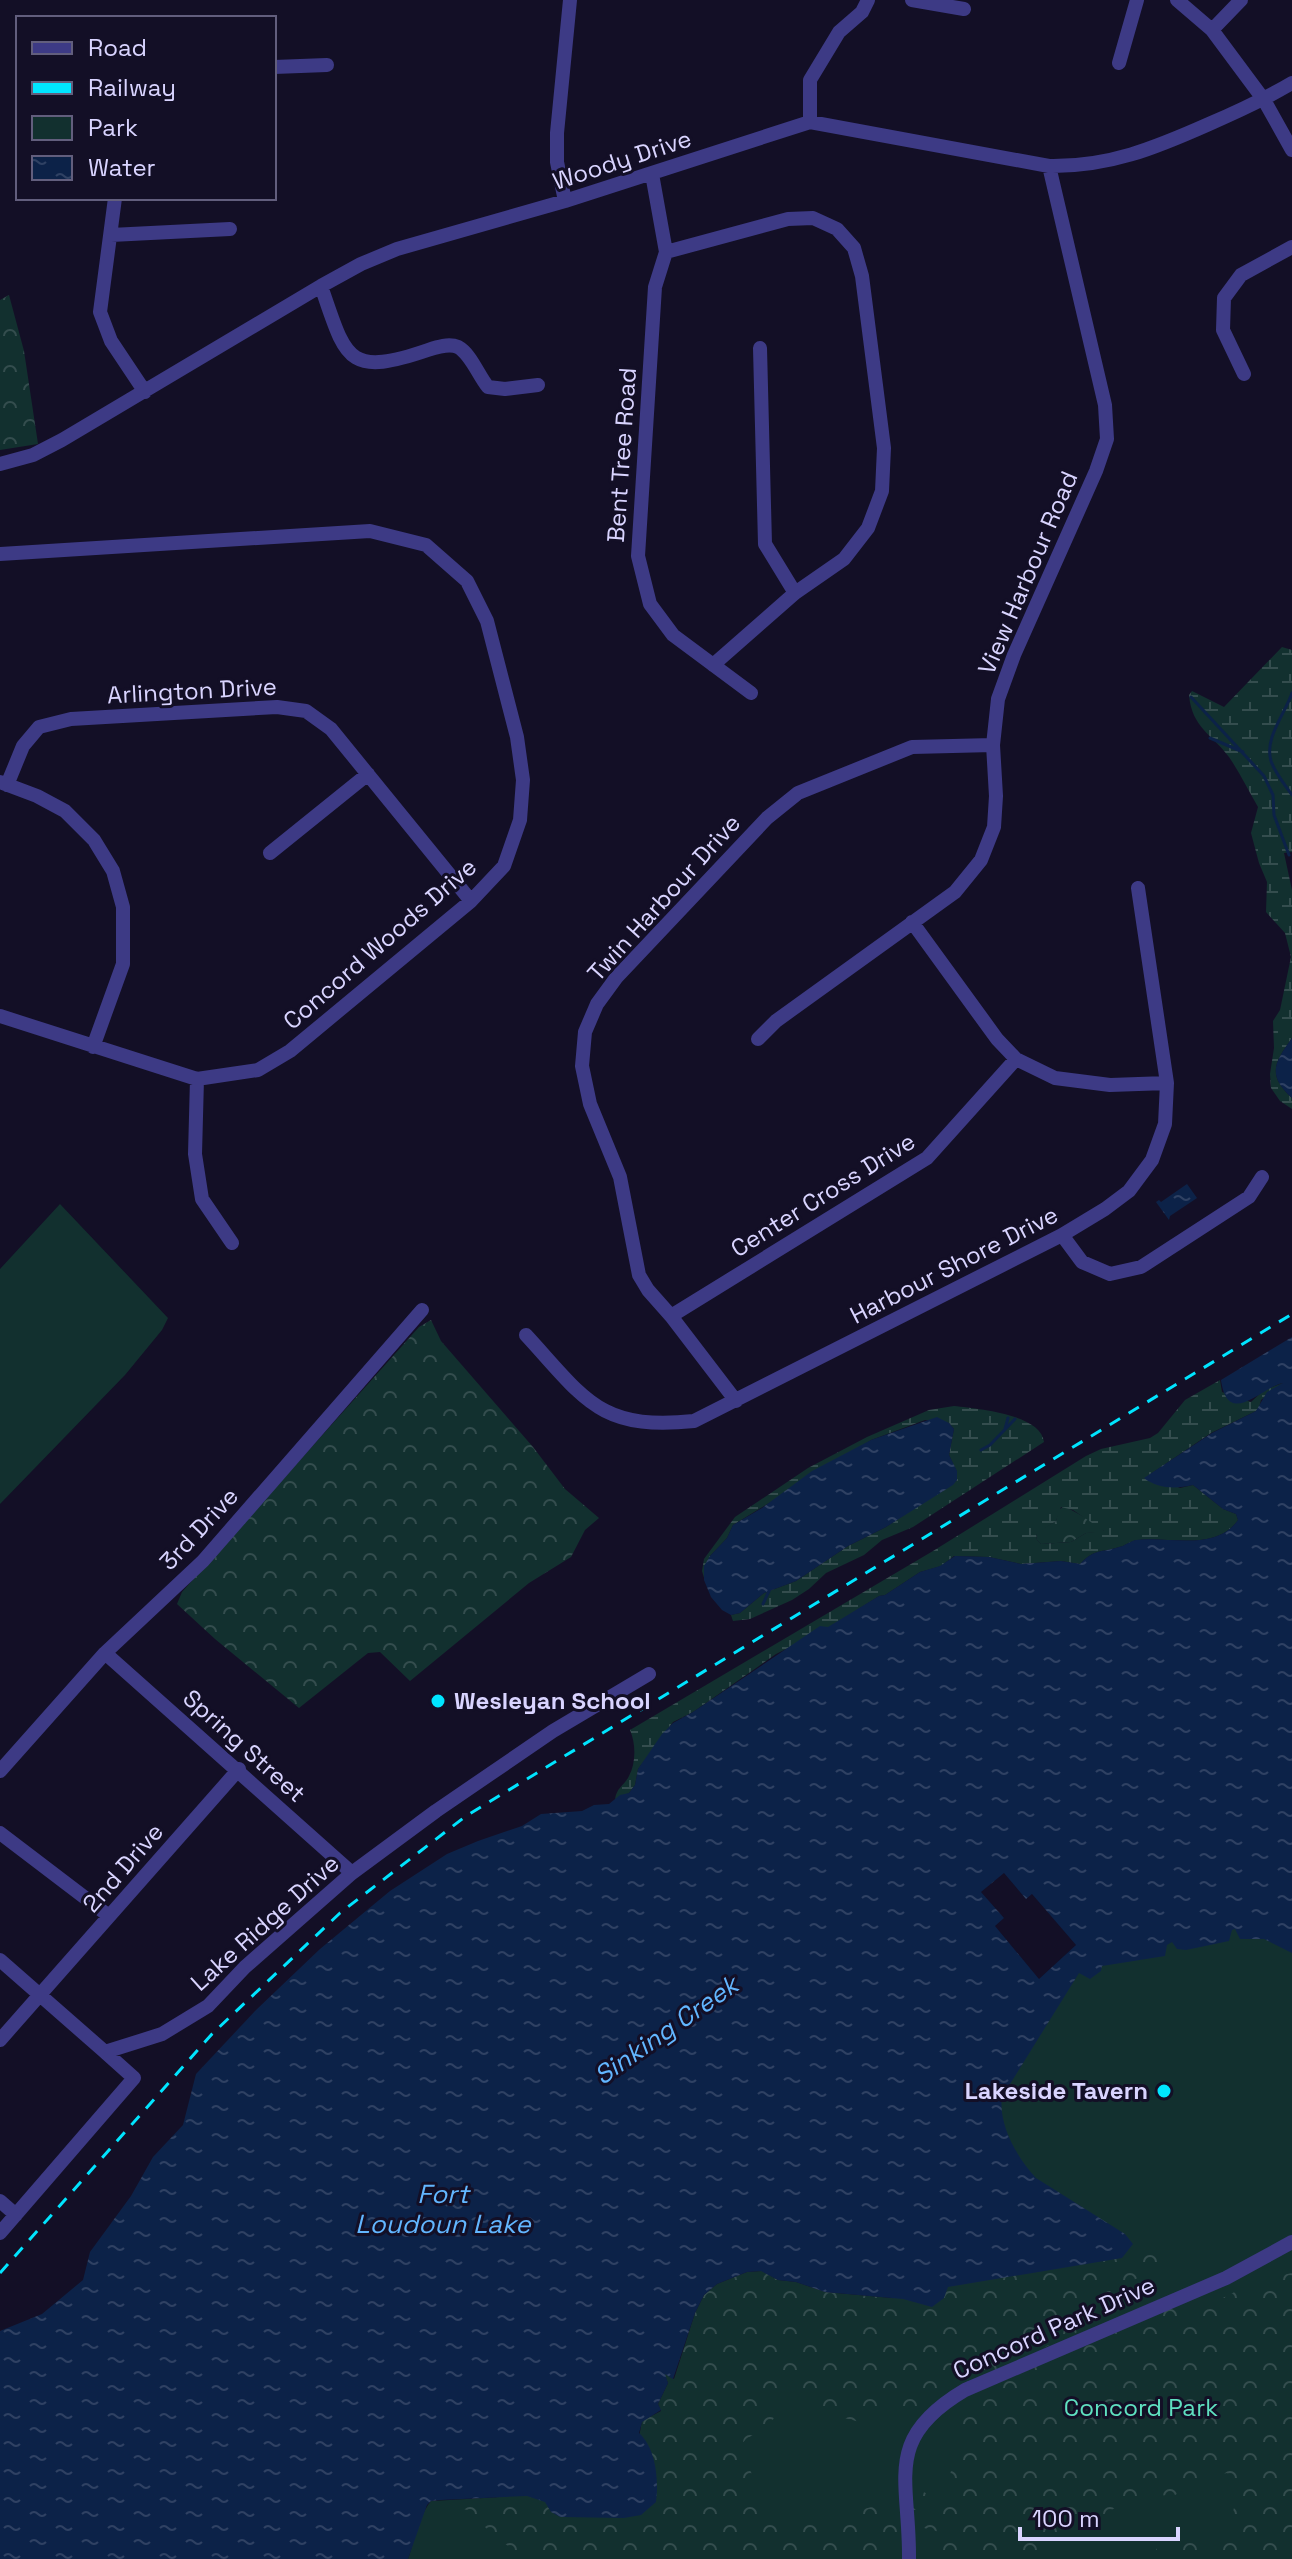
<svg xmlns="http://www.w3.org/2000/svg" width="1292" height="2559" font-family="'Space Grotesk',sans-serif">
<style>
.green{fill:#12302f}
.forest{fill:url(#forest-crowns)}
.wetland{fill:url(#wetland-marsh);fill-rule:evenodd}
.water{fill:url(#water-ripples)}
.pier{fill:#130f26}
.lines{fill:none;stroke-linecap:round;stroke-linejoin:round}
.stream{stroke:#0c2248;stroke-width:3}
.minor{stroke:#3d3a85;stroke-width:14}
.rail{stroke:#00e5ff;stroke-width:3;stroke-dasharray:12 10;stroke-linecap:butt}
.poi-dot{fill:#00e5ff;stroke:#130f26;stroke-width:3}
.labels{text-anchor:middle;stroke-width:6;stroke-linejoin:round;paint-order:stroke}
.street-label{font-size:24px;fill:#d9d4ff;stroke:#130f26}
.poi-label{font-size:24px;font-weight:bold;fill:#d9d4ff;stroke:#130f26;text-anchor:start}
.park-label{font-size:24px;fill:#5fe0c0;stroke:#130f26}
.water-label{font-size:26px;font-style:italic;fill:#62b6ff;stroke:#130f26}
</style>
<defs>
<pattern id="forest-crowns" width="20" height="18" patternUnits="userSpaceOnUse" patternTransform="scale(2)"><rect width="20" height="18" fill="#12302f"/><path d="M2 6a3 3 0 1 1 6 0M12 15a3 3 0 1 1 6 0" fill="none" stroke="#344d4e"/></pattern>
<pattern id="wetland-marsh" width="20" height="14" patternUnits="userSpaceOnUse" patternTransform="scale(2)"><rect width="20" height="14" fill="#12302f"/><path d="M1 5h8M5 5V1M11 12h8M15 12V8" fill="none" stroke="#344d4e"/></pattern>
<pattern id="water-ripples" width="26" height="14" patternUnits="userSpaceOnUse" patternTransform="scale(2)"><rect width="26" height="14" fill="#0c2248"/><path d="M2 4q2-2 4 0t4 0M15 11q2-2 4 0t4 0" fill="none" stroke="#2f4163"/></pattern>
</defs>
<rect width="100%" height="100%" fill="#130f26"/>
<path class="green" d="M 60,1204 L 168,1318 L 162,1330 L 125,1375 L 0,1504 L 0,1269 Z
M 1239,1925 L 1292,1935 L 1292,2559 L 408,2559 C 414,2542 419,2515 431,2501 L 658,2488 L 1034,2185 L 997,2124 L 1004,2082 L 1080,1965 Z"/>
<path class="forest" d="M 9,295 L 24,351 L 38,444 L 0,450 L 0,300 Z
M 431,1320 L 441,1341 L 533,1447 L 565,1489 L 599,1518 L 585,1530 L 571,1557 L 529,1583 L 410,1681 L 380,1652 L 368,1653 L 299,1708 L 215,1639 L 177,1604 L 182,1592 L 419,1327 Z
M 1064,1506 L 1097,1524 L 1105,1532 L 1086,1533 L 1071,1542 L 1041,1544 L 1037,1540 L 1036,1533 L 1056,1521 L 1059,1510 Z
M 1133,2244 L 1161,2250 L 1165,2256 L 1164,2265 L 1156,2272 L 1118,2285 L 1096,2304 L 1082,2330 L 980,2377 L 927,2412 C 903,2408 872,2395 860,2422 L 836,2416 L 789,2390 L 770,2425 L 746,2439 L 740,2446 L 740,2451 L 753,2476 L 753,2496 L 759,2512 L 769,2519 L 788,2524 L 840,2515 L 903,2499 L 906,2559 L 527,2559 L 495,2537 L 468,2510 L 462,2509 C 487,2500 520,2487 545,2502 L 551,2512 L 591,2518 L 624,2518 L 642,2421 L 661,2411 L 658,2404 L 668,2383 L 664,2373 L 674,2379 L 695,2313 L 704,2295 L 717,2284 L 747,2272 L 762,2271 L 778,2280 L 796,2282 L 825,2292 L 903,2299 L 932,2307 L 948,2287 L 1129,2251 Z
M 1261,2268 L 1273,2277 L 1292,2273 L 1292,2559 L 1151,2559 L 1166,2532 L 1178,2534 L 1198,2544 L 1220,2540 C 1232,2522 1237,2503 1237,2481 L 1227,2473 L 1209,2477 L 1175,2495 L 1136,2496 L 1055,2542 L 1042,2559 L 930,2559 L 940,2532 L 920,2527 L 920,2510 L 911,2510 L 911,2495 L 920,2490 L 935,2498 L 946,2494 L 952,2466 L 962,2459 L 967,2431 L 958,2415 C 964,2396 987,2393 1002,2380 L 1205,2294 L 1215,2302 L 1262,2278 Z"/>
<path class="wetland" d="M 1282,647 L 1292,650 L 1292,852 L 1284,853 L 1292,890 L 1292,1038 C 1274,1063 1267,1075 1292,1098 L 1292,1109 L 1280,1101 L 1271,1088 L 1270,1074 L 1274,1048 L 1273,1021 L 1280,1010 L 1291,957 L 1285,933 L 1266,912 L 1267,882 L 1259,863 L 1251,833 L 1258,807 C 1248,790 1240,773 1229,757 C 1212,734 1192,728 1189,695 L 1192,691 L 1224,707 Z
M 1220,1380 L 1222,1392 L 1251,1402 L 1264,1390 L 1283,1383 L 1261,1400 L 1259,1408 L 1256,1411 L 1211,1433 L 1149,1475 L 1180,1488 L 1193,1485 L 1223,1509 L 1236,1514 L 1238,1520 C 1215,1552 1169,1536 1137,1540 C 1130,1541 1125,1546 1119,1547 C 1101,1553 1095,1548 1080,1564 L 1061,1561 L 1021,1564 L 989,1557 L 954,1556 L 941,1566 L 920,1572 L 885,1595 L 879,1596 L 828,1628 L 776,1654 L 693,1712 L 673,1722 L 638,1769 L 635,1785 L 629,1793 L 615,1799 C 617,1787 624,1786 629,1776 C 636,1763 636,1744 630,1730 L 933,1551 L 1086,1456 L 1101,1449 L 1150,1438 L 1158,1433 L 1185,1400 ZM 1061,1507 L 1073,1510 L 1104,1531 L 1086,1533 L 1071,1542 L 1041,1544 L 1037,1540 L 1036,1534 L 1056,1521 Z
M 954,1406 C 978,1409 1041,1414 1044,1442 L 913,1527 L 882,1540 L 864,1555 L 826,1573 L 809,1589 L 792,1600 L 750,1619 L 733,1621 L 731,1615 L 740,1613 L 764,1593 L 796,1581 L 848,1546 L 886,1527 L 957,1480 L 957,1472 L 949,1455 L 954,1429 L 949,1423 L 925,1420 L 871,1440 L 733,1525 L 727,1538 L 710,1556 L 705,1581 L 702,1571 L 704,1559 L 735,1517 L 808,1468 L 867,1437 L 929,1410 Z"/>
<path class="water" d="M 1292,1038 L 1292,1098 C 1267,1075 1274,1063 1292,1038 Z
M 1187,1184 L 1197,1198 L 1170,1216 L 1169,1220 L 1156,1202 L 1159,1200 L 1161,1202 Z
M 1292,1337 L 1292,1953 L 1264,1939 L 1240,1939 L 1235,1929 L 1232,1930 L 1229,1941 L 1186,1950 L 1177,1949 L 1172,1942 L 1167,1945 L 1165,1956 L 1102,1966 L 1101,1971 L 1090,1979 L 1079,1973 L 1002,2097 C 998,2124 1017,2158 1036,2178 L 1125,2234 L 1133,2244 L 1122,2258 L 948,2287 L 944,2298 L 932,2307 L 903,2299 L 825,2292 L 796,2282 L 778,2280 L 761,2271 L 747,2272 L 717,2284 L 704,2295 L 695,2313 L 673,2379 L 665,2374 L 668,2383 L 658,2404 L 661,2410 L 642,2422 L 639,2433 C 656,2448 659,2481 656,2502 L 641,2515 L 624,2518 L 560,2517 L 551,2512 L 545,2502 L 527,2496 L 440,2500 L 431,2501 L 427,2505 L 408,2559 L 0,2559 L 0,2331 L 42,2314 L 83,2280 L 90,2252 L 131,2196 L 153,2157 L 183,2125 L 196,2074 L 256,2010 L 320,1949 L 390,1891 L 447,1854 L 478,1841 L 522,1826 L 541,1814 L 582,1811 L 594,1805 L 609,1804 L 620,1795 L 629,1793 L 635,1785 L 638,1769 L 662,1734 L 673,1723 L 693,1712 L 820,1626 L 828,1627 L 879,1596 L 885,1595 L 920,1572 L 940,1566 L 955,1556 L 989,1557 L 1021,1564 L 1061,1561 L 1080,1564 C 1095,1548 1101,1553 1119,1547 C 1125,1546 1130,1541 1136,1540 C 1169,1536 1215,1552 1238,1520 L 1236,1514 L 1223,1509 L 1193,1485 C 1176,1489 1158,1489 1144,1478 L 1212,1433 L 1256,1411 L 1267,1392 L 1283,1383 C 1261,1387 1228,1429 1221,1380 Z
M 937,1417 L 949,1423 L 954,1429 L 949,1455 L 957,1471 L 957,1480 L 953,1485 L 886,1527 L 848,1546 L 796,1581 L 764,1593 L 740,1613 L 731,1615 L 722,1610 L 711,1597 L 704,1580 L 704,1566 L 710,1556 L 727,1538 L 733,1525 L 762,1508 L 812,1471 L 871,1440 Z"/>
<path class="pier" d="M 1004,1873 L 1026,1899 L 1032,1894 L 1076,1945 L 1039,1979 L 995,1926 L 1004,1918 L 981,1892 Z"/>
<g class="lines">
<path class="stream" d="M 1292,693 C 1285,714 1264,738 1271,761 C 1275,773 1285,785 1292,795
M 1191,697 L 1264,776 L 1273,795 L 1274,815 L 1289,855
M 1210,738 L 1243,752
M 1005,1429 L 1008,1418
M 981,1450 L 990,1445 L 1015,1419
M 763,1604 L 769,1591"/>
<path class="minor" d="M 912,0 L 964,9
M 1177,0 L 1212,30 L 1264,100 L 1292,150
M 1212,30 L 1241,0
M 1119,63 L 1137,0
M 274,67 L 327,65
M 810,122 L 810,80 L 839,32 L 862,12 L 868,0
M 652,174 L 666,252 L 655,287 L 638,556 L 650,604 L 673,635 L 751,693
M 115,198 L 100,312 L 111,341 L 145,392
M 565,201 L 557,162 L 557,133 L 570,0
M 111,235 L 230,229
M 666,252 L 788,219 L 813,218 L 837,229 L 854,248 L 862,276 L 884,448 L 882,491 L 868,528 L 844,559 L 795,593 L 713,665
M 321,286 C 346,358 346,378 428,350 C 437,347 449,343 458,347 C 471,354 478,375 488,387 L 505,389 L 538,385
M 760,348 L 765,544 L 795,593
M 1244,374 L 1223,330 L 1224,298 L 1241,275 L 1292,247
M 0,464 L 33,455 L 62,440 L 321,286 L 361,264 L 397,249 L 565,201 L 810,122 L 1049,166 C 1109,167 1155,148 1209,124 C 1237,112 1265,99 1292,83
M 0,554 L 370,531 L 426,545 L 467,581 L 487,621 L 517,737 L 523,780 L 520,820 L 504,866 L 471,901 L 290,1051 L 258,1070 L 197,1079 L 0,1016
M 0,782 L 37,796 L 65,811 L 94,840 L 113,871 L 123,907 L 123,964 L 93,1047
M 7,785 L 23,746 L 39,727 L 71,719 L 277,707 L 306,711 L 331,729 L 471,901
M 270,853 L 368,774
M 912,922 L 997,1039 L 1016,1059 L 1055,1078 L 1110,1085 L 1167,1083
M 758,1039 L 776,1021 L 955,892 L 981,860 L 994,827 L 996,796 L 993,745 L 998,699 L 1014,655 L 1096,471 L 1107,439 L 1105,405 L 1049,166
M 197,1079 L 195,1154 L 202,1199 L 232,1243
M 1062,1235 L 1082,1262 L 1110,1274 L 1141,1267 L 1249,1197 L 1262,1177
M 671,1316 L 927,1158 L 1016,1059
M 526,1335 C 585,1399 599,1431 694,1421 L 1062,1235 L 1105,1209 L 1129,1191 L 1152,1160 L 1165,1124 L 1167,1083 L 1138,888
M 736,1401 L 671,1316 L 648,1290 L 639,1275 L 620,1177 L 590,1104 L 582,1066 L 585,1032 L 597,1004 L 616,978 L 767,818 L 798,793 L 912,747 L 993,745
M 105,1653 L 352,1873
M 0,1771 L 105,1653 L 203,1561 L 422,1310
M 0,1833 L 109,1916
M 0,1960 L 105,2052
M 0,2040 L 239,1769
M 0,2201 L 16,2215
M 0,2233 L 134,2078 L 105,2052 L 162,2034 L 208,2006 L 245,1967 L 352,1873 L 436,1811 L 553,1731 L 649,1674
M 909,2559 C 910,2479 882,2439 965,2390 L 1226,2278 L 1292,2242"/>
<path class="rail" d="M 0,2273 L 212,2034 L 340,1913 L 466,1816 L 1292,1314"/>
</g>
<g class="poi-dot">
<circle cx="438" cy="1701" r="8"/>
<circle cx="1164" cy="2091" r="8"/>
</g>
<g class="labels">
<g class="street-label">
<text transform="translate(622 160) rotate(-18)" y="8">Woody Drive</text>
<text transform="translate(622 455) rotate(-86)" y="8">Bent Tree Road</text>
<text transform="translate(1028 573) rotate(-67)" y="8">View Harbour Road</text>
<text transform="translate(192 691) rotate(-3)" y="8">Arlington Drive</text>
<text transform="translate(664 898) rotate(-48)" y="8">Twin Harbour Drive</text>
<text transform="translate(380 944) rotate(-41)" y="8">Concord Woods Drive</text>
<text transform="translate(823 1195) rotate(-32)" y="8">Center Cross Drive</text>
<text transform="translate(954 1265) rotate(-27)" y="8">Harbour Shore Drive</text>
<text transform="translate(199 1529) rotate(-47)" y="8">3rd Drive</text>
<text transform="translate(244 1746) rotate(42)" y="8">Spring Street</text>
<text transform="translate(123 1868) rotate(-49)" y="8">2nd Drive</text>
<text transform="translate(265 1923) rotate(-42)" y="8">Lake Ridge Drive</text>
<text transform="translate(1054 2328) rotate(-24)" y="8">Concord Park Drive</text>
</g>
<g class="poi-label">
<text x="454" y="1709">Wesleyan School</text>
<text x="1148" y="2099" text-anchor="end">Lakeside Tavern</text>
</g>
<g class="park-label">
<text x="1141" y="2416">Concord Park</text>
</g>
<g class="water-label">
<text transform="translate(666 2030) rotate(-35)" y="9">Sinking Creek</text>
<text x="443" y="2203">Fort<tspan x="443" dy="30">Loudoun Lake</tspan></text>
</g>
</g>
<rect x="16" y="16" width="260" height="184" fill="#130f26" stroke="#625e7d" stroke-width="2"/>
<rect x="32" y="42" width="40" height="12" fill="#3d3a85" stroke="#625e7d" stroke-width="2"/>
<text x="88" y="56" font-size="24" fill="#d9d4ff">Road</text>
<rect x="32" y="82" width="40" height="12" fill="#00e5ff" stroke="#625e7d" stroke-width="2"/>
<text x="88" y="96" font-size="24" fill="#d9d4ff">Railway</text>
<rect x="32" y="116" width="40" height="24" fill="#12302f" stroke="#625e7d" stroke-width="2"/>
<text x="88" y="136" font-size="24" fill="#d9d4ff">Park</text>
<rect x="32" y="156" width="40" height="24" fill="url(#water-ripples)" stroke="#625e7d" stroke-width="2"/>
<text x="88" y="176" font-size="24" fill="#d9d4ff">Water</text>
<path d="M1020 2527v12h158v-12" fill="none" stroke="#d9d4ff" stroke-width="4"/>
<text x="1032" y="2527" font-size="24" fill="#d9d4ff" stroke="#130f26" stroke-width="6" paint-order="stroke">100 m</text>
</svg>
